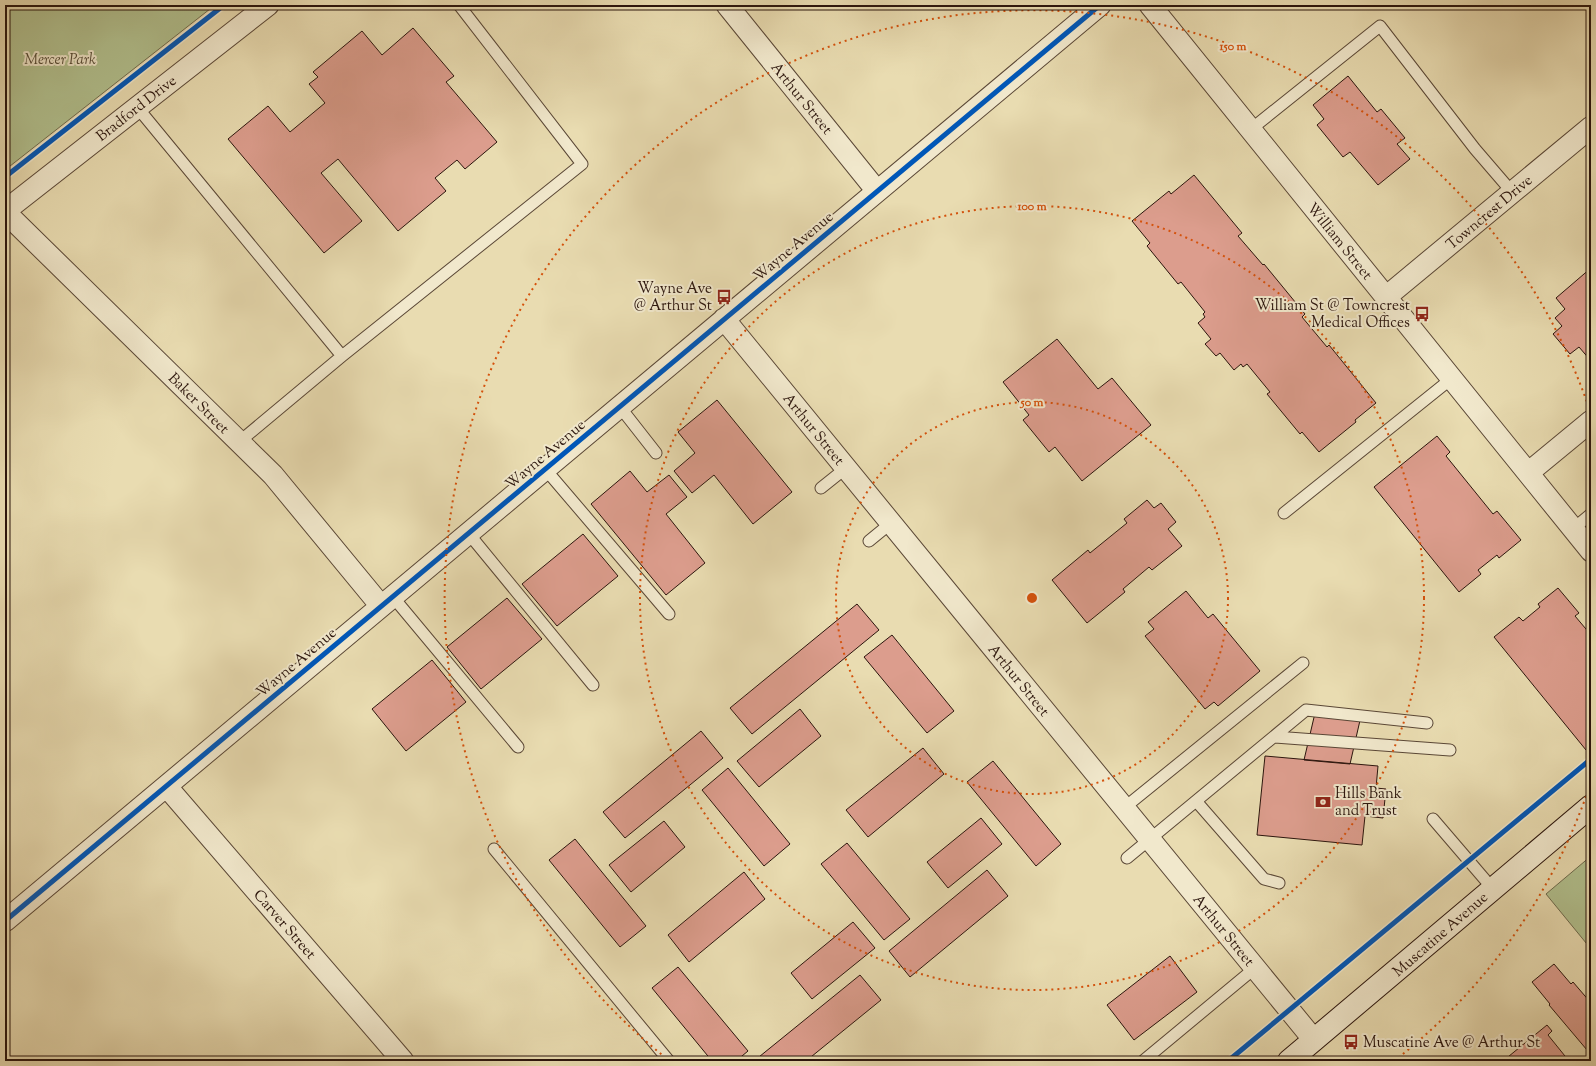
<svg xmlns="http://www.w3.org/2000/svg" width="1596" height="1066" font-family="'Sorts Mill Goudy',serif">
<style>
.green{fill:#b2c18f;stroke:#6e6b4e}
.building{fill:#dc9d8d;stroke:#2b150d}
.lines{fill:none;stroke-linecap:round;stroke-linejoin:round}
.service-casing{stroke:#5a4736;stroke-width:13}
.minor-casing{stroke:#5a4736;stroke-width:23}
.secondary-casing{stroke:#2b150d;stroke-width:24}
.service{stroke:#f1e8cc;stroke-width:11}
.minor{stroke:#f1e8cc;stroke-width:21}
.secondary{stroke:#f1e8cc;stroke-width:22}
.cycleway-casing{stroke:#f1e8cc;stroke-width:8}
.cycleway{stroke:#0057b8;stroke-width:5}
.ring{fill:none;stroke:#d5520c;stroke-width:2;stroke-dasharray:2 4}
.labels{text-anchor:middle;stroke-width:4;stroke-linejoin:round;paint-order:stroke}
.park-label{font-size:15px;font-style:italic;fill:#544934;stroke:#f1e8cc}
.street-label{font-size:15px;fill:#2b150d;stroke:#f1e8cc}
.poi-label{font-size:15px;fill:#2b150d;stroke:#f1e8cc;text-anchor:end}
.centre{fill:#d5520c;stroke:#f1e8cc;stroke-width:2}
.ring-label{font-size:12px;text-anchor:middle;font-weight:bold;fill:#d5520c;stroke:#f1e8cc;stroke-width:4;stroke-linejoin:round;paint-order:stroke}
</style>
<rect width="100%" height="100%" fill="#e9dcb1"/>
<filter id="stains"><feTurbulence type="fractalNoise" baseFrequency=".005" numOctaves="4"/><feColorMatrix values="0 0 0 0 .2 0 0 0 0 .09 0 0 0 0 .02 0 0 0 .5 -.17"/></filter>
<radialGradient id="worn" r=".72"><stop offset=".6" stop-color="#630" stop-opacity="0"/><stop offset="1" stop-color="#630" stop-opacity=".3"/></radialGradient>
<path class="green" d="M 5,5 L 215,5 L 5,170 Z
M 1591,856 L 1591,949 L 1546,894 Z"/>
<path class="building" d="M 413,28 L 454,76 L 446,82 L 497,142 L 465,169 L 457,160 L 435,178 L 446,191 L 398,231 L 338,159 L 321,173 L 362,221 L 324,253 L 228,139 L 268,106 L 290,132 L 325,103 L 309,84 L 318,77 L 313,72 L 362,31 L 382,55 Z
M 1348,76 L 1377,112 L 1381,109 L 1405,138 L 1397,144 L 1410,159 L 1378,185 L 1350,152 L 1343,157 L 1317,125 L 1324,119 L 1313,105 Z
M 1194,175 L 1242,233 L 1238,236 L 1263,265 L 1264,264 L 1305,314 L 1302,317 L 1327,347 L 1329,345 L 1376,403 L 1355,420 L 1356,422 L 1319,452 L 1302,432 L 1300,434 L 1267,394 L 1270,392 L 1247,364 L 1243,367 L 1241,364 L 1234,370 L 1220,353 L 1216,356 L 1205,344 L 1211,339 L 1198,323 L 1205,317 L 1203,314 L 1205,312 L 1181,282 L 1178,284 L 1147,246 L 1150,243 L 1132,221 L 1169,191 L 1171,194 Z
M 1591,268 L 1591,361 L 1579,347 L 1570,354 L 1553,334 L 1562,326 L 1555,318 L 1565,309 L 1556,298 Z
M 1057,339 L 1098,389 L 1112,378 L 1151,425 L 1082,481 L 1055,447 L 1049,452 L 1023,420 L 1029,415 L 1003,382 Z
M 717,400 L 792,492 L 753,524 L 714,475 L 692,493 L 674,471 L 695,453 L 678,432 Z
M 1437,436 L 1450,452 L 1446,456 L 1493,514 L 1497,511 L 1521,540 L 1499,558 L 1497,555 L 1478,570 L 1481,574 L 1459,592 L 1374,487 Z
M 630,471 L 647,492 L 669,475 L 687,497 L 666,514 L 705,563 L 666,595 L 591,504 Z
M 1147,500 L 1154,508 L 1161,503 L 1176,522 L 1168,529 L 1182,546 L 1152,570 L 1149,567 L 1123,589 L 1125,592 L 1087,623 L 1052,580 L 1088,550 L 1090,553 L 1127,523 L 1124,519 Z
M 583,534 L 618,576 L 557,626 L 522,584 Z
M 1558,588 L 1579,613 L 1575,616 L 1591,635 L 1591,746 L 1586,750 L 1494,637 L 1519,617 L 1523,621 L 1540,607 L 1538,604 Z
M 1186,591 L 1208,618 L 1213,614 L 1260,671 L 1218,706 L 1214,702 L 1205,709 L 1145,636 L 1154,629 L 1148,622 Z
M 507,598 L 542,639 L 481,689 L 447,647 Z
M 857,604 L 879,630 L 752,734 L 730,708 Z
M 892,635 L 954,711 L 927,733 L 864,657 Z
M 432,660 L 466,702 L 406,751 L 372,709 Z
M 800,709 L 821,736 L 759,787 L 737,761 Z
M 1315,713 L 1361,716 L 1350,764 L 1304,760 Z
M 701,731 L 723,758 L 625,838 L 603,812 Z
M 923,748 L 944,774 L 868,837 L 846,810 Z
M 1265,756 L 1378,766 L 1376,788 L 1386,789 L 1383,818 L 1365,816 L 1362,845 L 1257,835 Z
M 993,761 L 1061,844 L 1036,866 L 967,782 Z
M 728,768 L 790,844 L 764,866 L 702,790 Z
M 981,818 L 1002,844 L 948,888 L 927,862 Z
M 664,821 L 685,847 L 631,892 L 609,865 Z
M 575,839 L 646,926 L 620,947 L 549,860 Z
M 847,843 L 910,919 L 884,940 L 821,864 Z
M 987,870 L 1008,896 L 910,977 L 889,951 Z
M 744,872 L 765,899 L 689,962 L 668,935 Z
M 853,922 L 875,948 L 812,999 L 791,973 Z
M 1170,956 L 1197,992 L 1134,1040 L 1107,1005 Z
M 1554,964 L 1571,984 L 1573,982 L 1591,1003 L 1591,1047 L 1587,1050 L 1549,1005 L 1550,1004 L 1532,982 Z
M 678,967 L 748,1051 L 736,1061 L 712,1061 L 652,988 Z
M 860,975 L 881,1000 L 806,1061 L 754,1061 Z
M 1547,1025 L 1552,1031 L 1548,1035 L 1569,1061 L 1503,1061 Z"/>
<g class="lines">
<defs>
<path id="service" d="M 137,107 L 342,356
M 1250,130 L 1380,26 L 1475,149 L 1512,192
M 620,407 L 656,453
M 239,442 L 342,356 L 582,164 L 459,5
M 546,470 L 669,614
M 821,488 L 846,468
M 1284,513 L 1451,379
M 1573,529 L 1591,514
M 469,534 L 593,685
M 869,541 L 891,523
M 393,597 L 518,747
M 1275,737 L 1450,750
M 1196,801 L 1306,710 L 1427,723
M 1124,808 L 1303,663
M 1433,819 L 1493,889
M 494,849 L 669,1061
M 1127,858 L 1196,801 L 1264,879 L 1279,883
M 1143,1061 L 1255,968"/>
<path id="minor" d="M 727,5 L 877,191
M 1150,5 L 1591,551
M 5,211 L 268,5
M 5,212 L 273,475 L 381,606
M 1386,297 L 1591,127
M 724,319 L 1314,1040
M 1528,473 L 1591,421
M 167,787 L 403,1061
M 5,921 L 1100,5"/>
<path id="secondary" d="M 1289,1061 L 1591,806"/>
</defs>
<use href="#service" class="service-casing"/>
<use href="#minor" class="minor-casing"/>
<use href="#secondary" class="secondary-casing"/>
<use href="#service" class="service"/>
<use href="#minor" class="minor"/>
<use href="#secondary" class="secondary"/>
<defs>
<path id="cycleway" d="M 5,177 L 224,5
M 5,921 L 1100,5
M 1228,1061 L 1591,759"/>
</defs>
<use href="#cycleway" class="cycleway-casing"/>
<use href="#cycleway" class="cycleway"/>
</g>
<g class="ring">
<circle cx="1032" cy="598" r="196"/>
<circle cx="1032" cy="598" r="392"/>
<path d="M1590 785A588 588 0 0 1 1398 1058M666 1058A588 588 0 1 1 1590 411"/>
</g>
<defs>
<symbol id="bus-bare" viewBox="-9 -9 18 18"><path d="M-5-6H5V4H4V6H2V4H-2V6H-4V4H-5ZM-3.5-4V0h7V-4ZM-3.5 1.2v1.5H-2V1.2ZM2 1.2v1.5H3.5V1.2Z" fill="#8f2418" stroke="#f1e8cc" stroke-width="2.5" paint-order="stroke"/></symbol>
<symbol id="bank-bare" viewBox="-9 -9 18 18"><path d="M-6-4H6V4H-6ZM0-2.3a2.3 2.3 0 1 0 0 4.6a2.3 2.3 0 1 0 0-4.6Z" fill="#8f2418" stroke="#f1e8cc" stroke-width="2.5" paint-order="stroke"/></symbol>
</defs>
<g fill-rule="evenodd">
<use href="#bus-bare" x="713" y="286" width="22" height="22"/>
<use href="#bus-bare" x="1411" y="303" width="22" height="22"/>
<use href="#bank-bare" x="1312" y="791" width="22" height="22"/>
<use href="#bus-bare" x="1340" y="1031" width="22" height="22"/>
</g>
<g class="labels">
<g class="park-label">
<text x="60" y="64">Mercer Park</text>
</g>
<g class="street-label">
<text transform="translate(802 98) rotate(51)" y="5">Arthur Street</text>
<text transform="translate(136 108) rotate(-38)" y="5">Bradford Drive</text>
<text transform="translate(1489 212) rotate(-40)" y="5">Towncrest Drive</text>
<text transform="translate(1340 241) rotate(51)" y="5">William Street</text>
<text transform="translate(793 246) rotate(-40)" y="5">Wayne Avenue</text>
<text transform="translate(199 403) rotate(45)" y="5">Baker Street</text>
<text transform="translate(814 429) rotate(51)" y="5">Arthur Street</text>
<text transform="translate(545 454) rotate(-40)" y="5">Wayne Avenue</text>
<text transform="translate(296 662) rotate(-40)" y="5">Wayne Avenue</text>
<text transform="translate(1019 680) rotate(51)" y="5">Arthur Street</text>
<text transform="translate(285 924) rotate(49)" y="5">Carver Street</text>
<text transform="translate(1224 930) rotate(51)" y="5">Arthur Street</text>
<text transform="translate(1440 934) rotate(-41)" y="5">Muscatine Avenue</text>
</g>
<g class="poi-label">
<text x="712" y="293">Wayne Ave<tspan x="712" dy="17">@ Arthur St</tspan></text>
<text x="1410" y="310">William St @ Towncrest<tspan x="1410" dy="17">Medical Offices</tspan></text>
<text x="1335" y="798" text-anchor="start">Hills Bank<tspan x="1335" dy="17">and Trust</tspan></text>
<text x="1363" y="1047" text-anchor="start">Muscatine Ave @ Arthur St</text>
</g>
</g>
<circle cx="1032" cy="598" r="6" class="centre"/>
<g class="ring-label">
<text x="1233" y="50">150 m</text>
<text x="1032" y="210">100 m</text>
<text x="1032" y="406">50 m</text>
</g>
<rect width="1596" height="1066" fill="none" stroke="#e9dcb1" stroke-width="20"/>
<rect x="6" y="6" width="1584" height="1054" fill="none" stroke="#2b150d" stroke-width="2"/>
<rect x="10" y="10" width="1576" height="1046" fill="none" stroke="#2b150d"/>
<rect width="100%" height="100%" filter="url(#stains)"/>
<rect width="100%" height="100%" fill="url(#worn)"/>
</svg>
